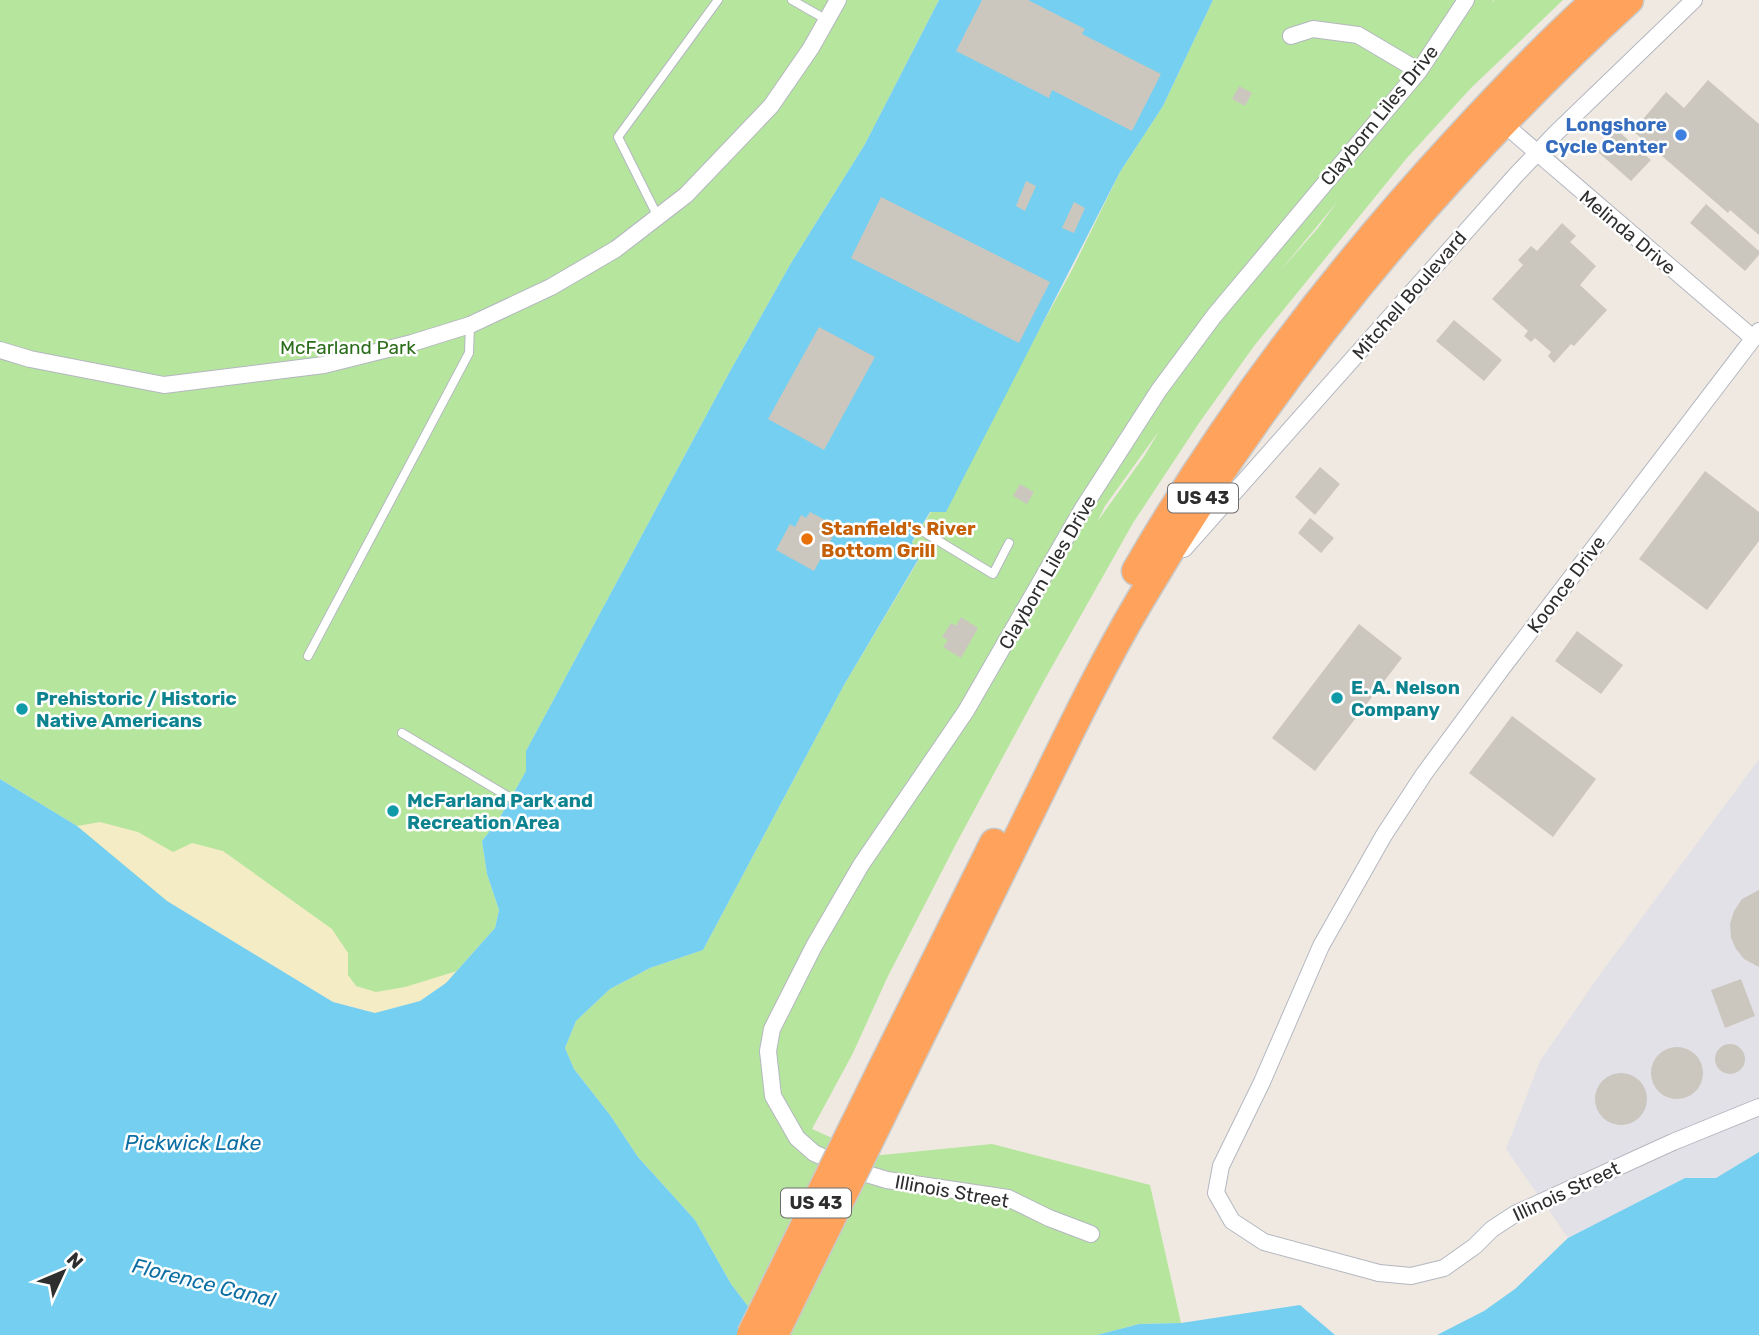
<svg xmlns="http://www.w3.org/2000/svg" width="1759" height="1335" font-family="Rubik,sans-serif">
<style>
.industrial{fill:#e3e1e8}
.green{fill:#b6e59e;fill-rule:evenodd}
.sand{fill:#f3ecc5}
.water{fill:#75cff0}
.building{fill:#cbc7bf}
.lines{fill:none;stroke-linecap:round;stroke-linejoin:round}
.lane-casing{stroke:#b4b7c1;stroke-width:10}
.street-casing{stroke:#b4b7c1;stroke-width:18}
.highway-casing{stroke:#c9c9c9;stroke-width:31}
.lane{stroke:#fff;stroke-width:8}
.street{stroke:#fff;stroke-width:16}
.highway{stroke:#ffa35c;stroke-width:28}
.highway-bridge-casing{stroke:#c9c9c9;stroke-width:31;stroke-linecap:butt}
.highway-bridge{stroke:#ffa35c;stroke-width:28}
.shop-dot{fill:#3f7fe0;stroke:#fff;stroke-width:2.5}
.food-dot{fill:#e8710a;stroke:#fff;stroke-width:2.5}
.culture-dot{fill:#0f9aa8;stroke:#fff;stroke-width:2.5}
.labels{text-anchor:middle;stroke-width:5;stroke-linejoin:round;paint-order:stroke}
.shield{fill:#fff;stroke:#6d6d6d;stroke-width:2}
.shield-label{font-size:18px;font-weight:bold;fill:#2e2e2e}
.street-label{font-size:19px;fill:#2e2e2e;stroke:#fff}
.shop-label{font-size:19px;font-weight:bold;fill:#366cbe;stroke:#fff;text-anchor:end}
.park-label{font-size:19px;fill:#2c6e1b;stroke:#fff}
.food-label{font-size:19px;font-weight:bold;fill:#c56008;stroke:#fff;text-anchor:start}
.culture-label{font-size:19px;font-weight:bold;fill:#0d838f;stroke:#fff;text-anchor:start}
.water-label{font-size:21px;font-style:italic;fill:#0d6fa3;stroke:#fff}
</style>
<rect width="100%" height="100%" fill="#efe9e1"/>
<path class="industrial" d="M 1759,759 L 1759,1152 L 1716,1178 L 1685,1178 L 1568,1238 L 1506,1149 L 1540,1061 L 1601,973 Z"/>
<path class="green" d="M 0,0 L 939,0 L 865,144 L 791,263 L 729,373 L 526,751 L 526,771 L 499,819 L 482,841 L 487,874 L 499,910 L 495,928 L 446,983 L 375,1013 L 167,901 L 77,826 L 0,779 Z
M 1213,0 L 1493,0 L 1492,3 L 1494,0 L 1563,0 L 1471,88 L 1406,159 L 1254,346 L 1199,423 L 1133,523 L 1045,679 L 957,842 L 888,976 L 853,1053 L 812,1129 L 872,1156 L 992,1144 L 1150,1185 L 1181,1323 L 1139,1324 L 1097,1335 L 770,1335 L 731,1284 L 695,1220 L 638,1157 L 610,1115 L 574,1069 L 565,1048 L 576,1021 L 610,989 L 650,968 L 703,950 L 844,685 L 918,561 L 912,543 L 1016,372 L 1072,270 L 1120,172 L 1163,106 ZM 1337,202 L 1318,228 L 1280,271 ZM 1159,431 L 1145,455 L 1097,522 L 1105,506 Z"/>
<path class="sand" d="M 100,822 L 138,832 L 173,852 L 192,843 L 223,851 L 332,929 L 348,953 L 348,975 L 356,986 L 376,992 L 405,987 L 457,971 L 446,983 L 420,1001 L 375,1013 L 333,1002 L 167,901 L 77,826 Z"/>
<path class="water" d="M 939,0 L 1213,0 L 1163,106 L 1120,172 L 946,512 L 930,512 L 912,542 L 918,560 L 844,685 L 703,950 L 650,968 L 610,989 L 576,1021 L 565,1048 L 574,1069 L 610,1115 L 638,1157 L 695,1220 L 731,1284 L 770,1335 L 0,1335 L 0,779 L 77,826 L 167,901 L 333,1002 L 375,1013 L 420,1001 L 446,983 L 495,928 L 499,910 L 487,874 L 482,841 L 499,819 L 526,771 L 526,751 L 729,373 L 791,263 L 865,144 Z
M 1759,1152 L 1759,1335 L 1437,1335 L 1484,1311 L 1515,1289 L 1568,1238 L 1685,1178 L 1716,1178 Z
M 1300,1305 L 1335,1335 L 1097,1335 L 1139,1324 L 1181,1323 Z"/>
<path class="building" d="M 982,0 L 1028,0 L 1085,29 L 1082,34 L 1161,74 L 1132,131 L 1052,90 L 1049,98 L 956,51 Z
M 1708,80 L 1759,124 L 1759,235 L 1730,210 L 1728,213 L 1633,131 L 1666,92 L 1684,108 Z
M 1239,86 L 1252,93 L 1245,106 L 1232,99 Z
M 1617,130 L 1651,160 L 1631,181 L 1598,152 Z
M 1026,181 L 1036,186 L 1025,211 L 1016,206 Z
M 881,197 L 1050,282 L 1019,343 L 851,258 Z
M 1074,202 L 1085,208 L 1074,233 L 1062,228 Z
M 1706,204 L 1759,251 L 1759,255 L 1745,271 L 1690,223 Z
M 1562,223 L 1576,236 L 1570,242 L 1596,266 L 1580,285 L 1607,310 L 1574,346 L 1571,344 L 1554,363 L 1548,356 L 1551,352 L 1535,338 L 1531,342 L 1524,336 L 1528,331 L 1492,299 L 1523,265 L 1518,260 L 1531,246 L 1537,251 Z
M 1454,320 L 1502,360 L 1484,381 L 1436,341 Z
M 819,327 L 875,357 L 824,450 L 768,419 Z
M 1320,467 L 1340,484 L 1315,515 L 1295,497 Z
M 1705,471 L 1759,512 L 1759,541 L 1707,610 L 1639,559 Z
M 1020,484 L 1034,492 L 1027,504 L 1013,496 Z
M 810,512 L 838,527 L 814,571 L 776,550 L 790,524 L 795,527 L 801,515 L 806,518 Z
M 1310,518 L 1334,538 L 1321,553 L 1298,533 Z
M 961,617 L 978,628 L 961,658 L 943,647 L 948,640 L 942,637 L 951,623 L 956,626 Z
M 1359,624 L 1402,658 L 1315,771 L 1272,738 Z
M 1577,631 L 1623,665 L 1601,694 L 1555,661 Z
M 1512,716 L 1596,779 L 1553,837 L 1469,773 Z
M 1759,890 L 1759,967 L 1744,959 L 1736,949 L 1731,938 L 1730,924 L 1734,911 L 1742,899 Z
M 1741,979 L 1755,1016 L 1725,1028 L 1711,990 Z
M1715 1059a15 15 0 1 1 30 0a15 15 0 1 1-30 0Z
M1651 1073a26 26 0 1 1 52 0a26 26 0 1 1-52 0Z
M1595 1099a26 26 0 1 1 52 0a26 26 0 1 1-52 0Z"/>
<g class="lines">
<defs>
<path id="lane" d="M 792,0 L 827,20
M 658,217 L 618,137 L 718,0
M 919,529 L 993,574 L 1009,543
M 308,656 L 469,353 L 470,325
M 402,733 L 509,797"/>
<path id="street" d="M 1291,36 L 1313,29 L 1358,35 L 1419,71
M 1504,124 L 1753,338
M 1759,331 L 1503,667 L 1424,774 L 1384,835 L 1321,946 L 1262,1082 L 1221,1166 L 1216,1193 L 1232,1221 L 1264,1242 L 1379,1273 L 1411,1276 L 1444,1268 L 1475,1246 L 1492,1229 L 1515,1214 L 1673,1142 L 1759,1107
M 0,350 L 30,359 L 164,385 L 324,365 L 412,343 L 470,325 L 551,287 L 616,249 L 686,195 L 771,106 L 811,48 L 838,0
M 1184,549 L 1516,175 L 1556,133 L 1694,0
M 1091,1234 L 1049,1218 L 1008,1198 L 887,1180 L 850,1169 L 814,1153 L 797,1138 L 773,1096 L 768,1051 L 772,1029 L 814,946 L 861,865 L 966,711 L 1083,508 L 1159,390 L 1214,316 L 1419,71 L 1466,0"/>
<path id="highway" d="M 1136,571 C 1226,415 1336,271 1458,139 C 1502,91 1547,44 1596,0
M 881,1071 L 994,843
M 899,1080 C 944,989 988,898 1033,807 C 1067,738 1100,668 1139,602 C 1271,377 1437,176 1629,0"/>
</defs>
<use href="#lane" class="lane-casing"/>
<use href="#street" class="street-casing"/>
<use href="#highway" class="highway-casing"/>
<use href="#lane" class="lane"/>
<use href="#street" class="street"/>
<use href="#highway" class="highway"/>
<defs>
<path id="highway-bridge" d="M 751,1335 L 881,1071
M 774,1335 L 899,1080"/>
</defs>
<use href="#highway-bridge" class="highway-bridge-casing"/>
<use href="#highway-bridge" class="highway-bridge"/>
</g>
<circle class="shop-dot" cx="1681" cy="135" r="7"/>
<circle class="food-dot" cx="807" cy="539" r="7"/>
<g class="culture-dot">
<circle cx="1337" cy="698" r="7"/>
<circle cx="22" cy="709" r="7"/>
<circle cx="393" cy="811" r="7"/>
</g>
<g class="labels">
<g class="shield">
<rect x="1168" y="483.5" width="70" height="29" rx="5"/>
<rect x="781" y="1188.5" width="70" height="29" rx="5"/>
</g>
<g class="shield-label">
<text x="1203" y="504">US 43</text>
<text x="816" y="1209">US 43</text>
</g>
<g class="street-label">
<text transform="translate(1379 115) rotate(-51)" y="7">Clayborn Liles Drive</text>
<text transform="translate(1628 232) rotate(40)" y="7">Melinda Drive</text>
<text transform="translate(1409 295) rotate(-49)" y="7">Mitchell Boulevard</text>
<text transform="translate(1047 572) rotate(-60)" y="7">Clayborn Liles Drive</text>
<text transform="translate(1566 584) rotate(-53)" y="7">Koonce Drive</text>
<text transform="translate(952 1191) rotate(10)" y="7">Illinois Street</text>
<text transform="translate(1566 1191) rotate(-25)" y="7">Illinois Street</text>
</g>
<g class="shop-label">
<text x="1667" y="131">Longshore<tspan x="1667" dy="22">Cycle Center</tspan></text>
</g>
<g class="park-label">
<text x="348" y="354">McFarland Park</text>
</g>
<g class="food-label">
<text x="821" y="535">Stanfield's River<tspan x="821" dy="22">Bottom Grill</tspan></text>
</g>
<g class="culture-label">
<text x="1351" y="694">E. A. Nelson<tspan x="1351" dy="22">Company</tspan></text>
<text x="36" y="705">Prehistoric / Historic<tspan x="36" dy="22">Native Americans</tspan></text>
<text x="407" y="807">McFarland Park and<tspan x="407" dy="22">Recreation Area</tspan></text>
</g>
<g class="water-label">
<text x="193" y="1150">Pickwick Lake</text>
<text transform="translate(204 1283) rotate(14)" y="7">Florence Canal</text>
</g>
</g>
<g transform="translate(63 1272) rotate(46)" stroke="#ffffff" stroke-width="5" paint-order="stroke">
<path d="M0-5L12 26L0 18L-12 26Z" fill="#2e2e2e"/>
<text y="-10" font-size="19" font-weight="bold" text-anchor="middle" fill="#2e2e2e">N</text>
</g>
</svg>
